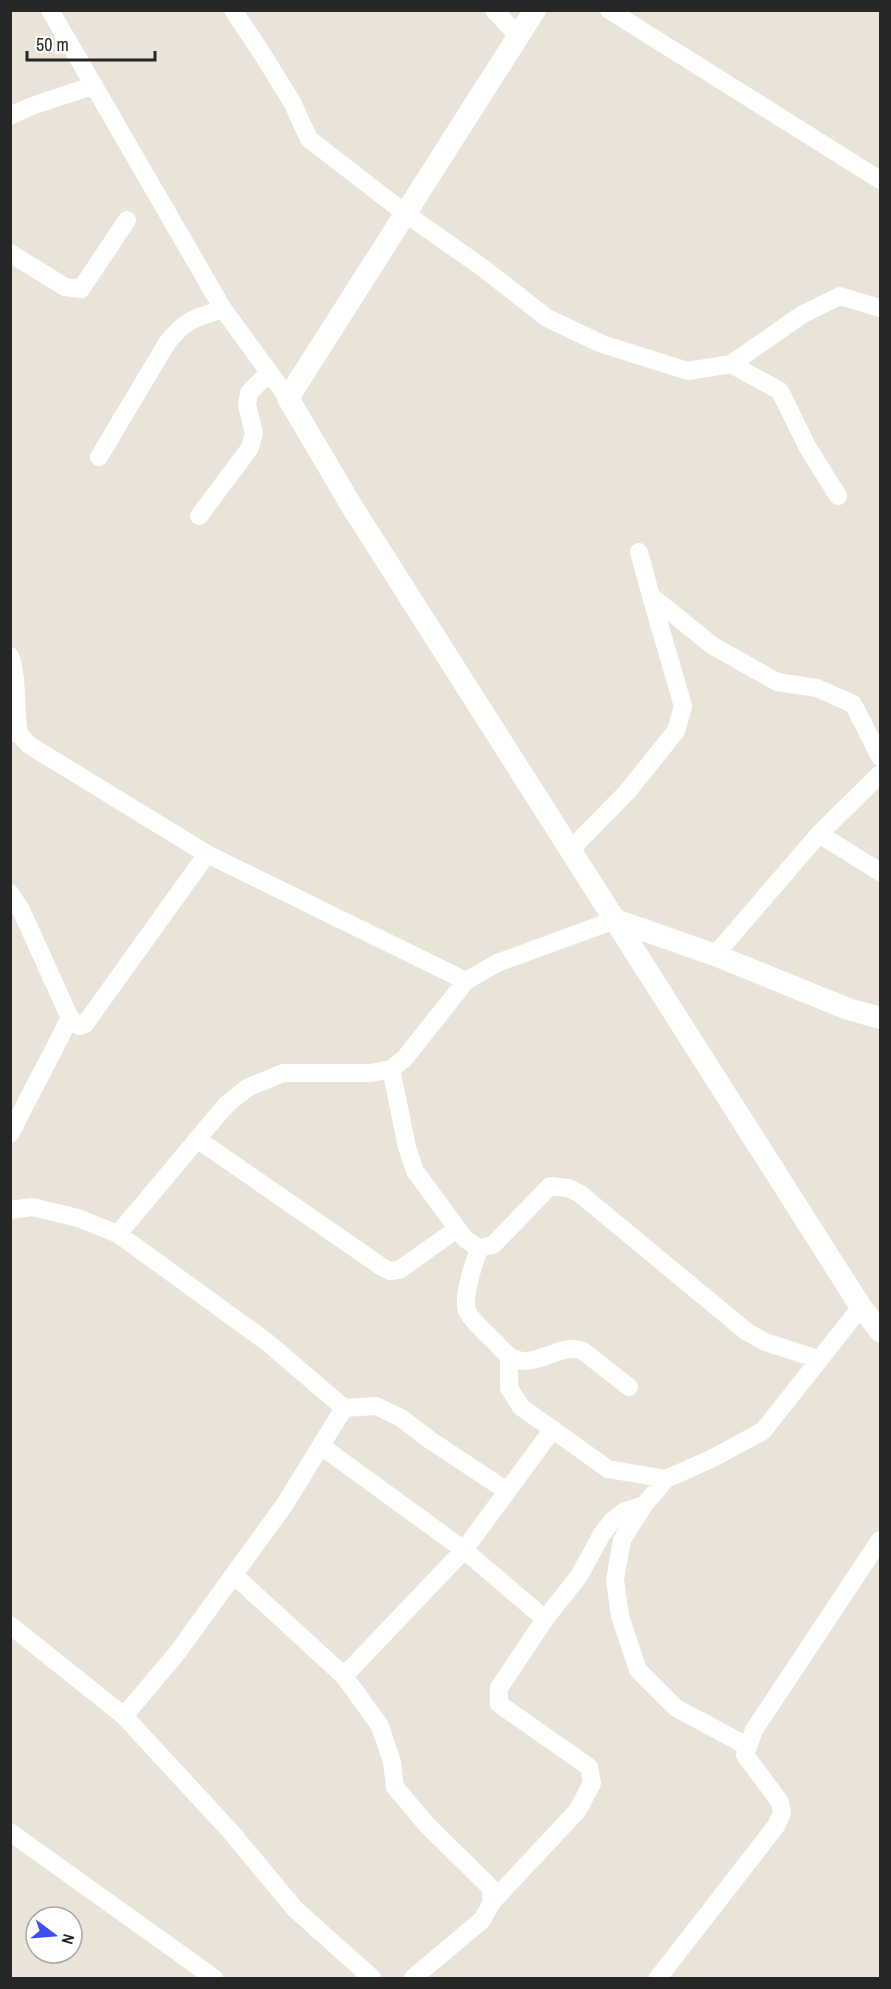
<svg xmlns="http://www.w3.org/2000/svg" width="891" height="1989" font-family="'Archivo Narrow',sans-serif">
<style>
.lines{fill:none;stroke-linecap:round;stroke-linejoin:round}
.minor{stroke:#fff;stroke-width:18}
.tertiary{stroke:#fff;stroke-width:22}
</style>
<rect width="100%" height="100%" fill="#e9e3d8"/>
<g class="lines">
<path class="minor" d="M 50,10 L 223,309 L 288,398
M 233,10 L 261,52 L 292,102 L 309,139 L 406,214 L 483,268 L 547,318 L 602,344 L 688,371 L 731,364 L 780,391 L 808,448 L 838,496
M 494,10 L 519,37
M 609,10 L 880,180
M 10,116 C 36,102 66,96 94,85
M 10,253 L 65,287 L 81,289 L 127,220
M 731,364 L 803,314 L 840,296 L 880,308
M 99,457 L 167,343 C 186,319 195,318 223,309
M 199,516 L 250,448 L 254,433 L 247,405 L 249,393 L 269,372
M 639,552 L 651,596 L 713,646 L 777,682 L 817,688 L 853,704 L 880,757
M 10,656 C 19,681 14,709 19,734
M 10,732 L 19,734 L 29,745 L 207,854 L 466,981
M 819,834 L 880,872
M 571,849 L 627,792 L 676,731 L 683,706 L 651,596
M 10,893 L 21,910 L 70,1018 L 79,1026 L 85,1024 L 207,854
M 715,955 L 819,834 L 880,774
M 391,1069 L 407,1147 L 415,1171 L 465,1239 L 479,1248 L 493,1245 L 550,1186 L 568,1188 L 579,1193 L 747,1332 L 765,1342 L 818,1359
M 10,1134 L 70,1018
M 197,1139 L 382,1267 L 390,1271 L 399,1270 L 457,1229
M 10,1210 L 32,1207 L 78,1218 L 118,1234 L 267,1342 L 344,1408 L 376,1406 L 401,1418 L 430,1440 L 507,1491
M 118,1234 L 226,1105 L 247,1088 L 283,1073 L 371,1073 L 391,1069 L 404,1059 L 466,981 L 497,963 L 615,920
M 479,1248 C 474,1264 462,1295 467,1311 C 470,1319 488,1335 495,1342 C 504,1352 511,1361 525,1361 C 545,1361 563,1343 583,1351 L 629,1387
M 509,1357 L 509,1388 L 521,1407 L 608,1469 L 666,1479
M 321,1446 L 464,1550 L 545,1619
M 234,1575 L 344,1676 L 380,1726 L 392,1762 L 395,1787 L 427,1825 L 490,1887 L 492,1902 L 482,1920 L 413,1978
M 10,1625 L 124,1716 L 231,1832 L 295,1909 L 372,1978
M 344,1676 L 464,1550 L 553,1429
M 124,1716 L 177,1653 L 285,1504 L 344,1408
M 747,1746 L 676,1708 L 638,1670 L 620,1616 L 615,1580 L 622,1540 L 644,1505 L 666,1479 L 713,1458 L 763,1431 L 861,1307
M 10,1832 L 214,1978
M 492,1902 L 578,1810 L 592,1783 L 589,1767 L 499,1704 L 499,1688 L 545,1619 L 579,1576 L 602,1534 L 612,1521 L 625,1511 L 644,1505
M 658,1978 L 776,1826 L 782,1813 L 780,1802 L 745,1755 L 754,1730 L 880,1540"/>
<path class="tertiary" d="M 535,10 L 288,398 L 351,505 L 861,1307 L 880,1331
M 615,920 L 715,955 L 848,1009 L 880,1018"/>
</g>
<rect width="891" height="1989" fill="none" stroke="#262626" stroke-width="24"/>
<g transform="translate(54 1935) rotate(106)"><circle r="28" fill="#ffffff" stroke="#a8a8a8" stroke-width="1.5"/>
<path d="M0-4.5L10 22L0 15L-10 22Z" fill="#3b4ff3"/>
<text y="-9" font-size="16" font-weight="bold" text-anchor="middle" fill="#262626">N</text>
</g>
<path d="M27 51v9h128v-9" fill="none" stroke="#262626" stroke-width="3"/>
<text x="36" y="51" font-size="18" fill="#262626" stroke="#ffffff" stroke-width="4.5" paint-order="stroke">50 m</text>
</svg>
